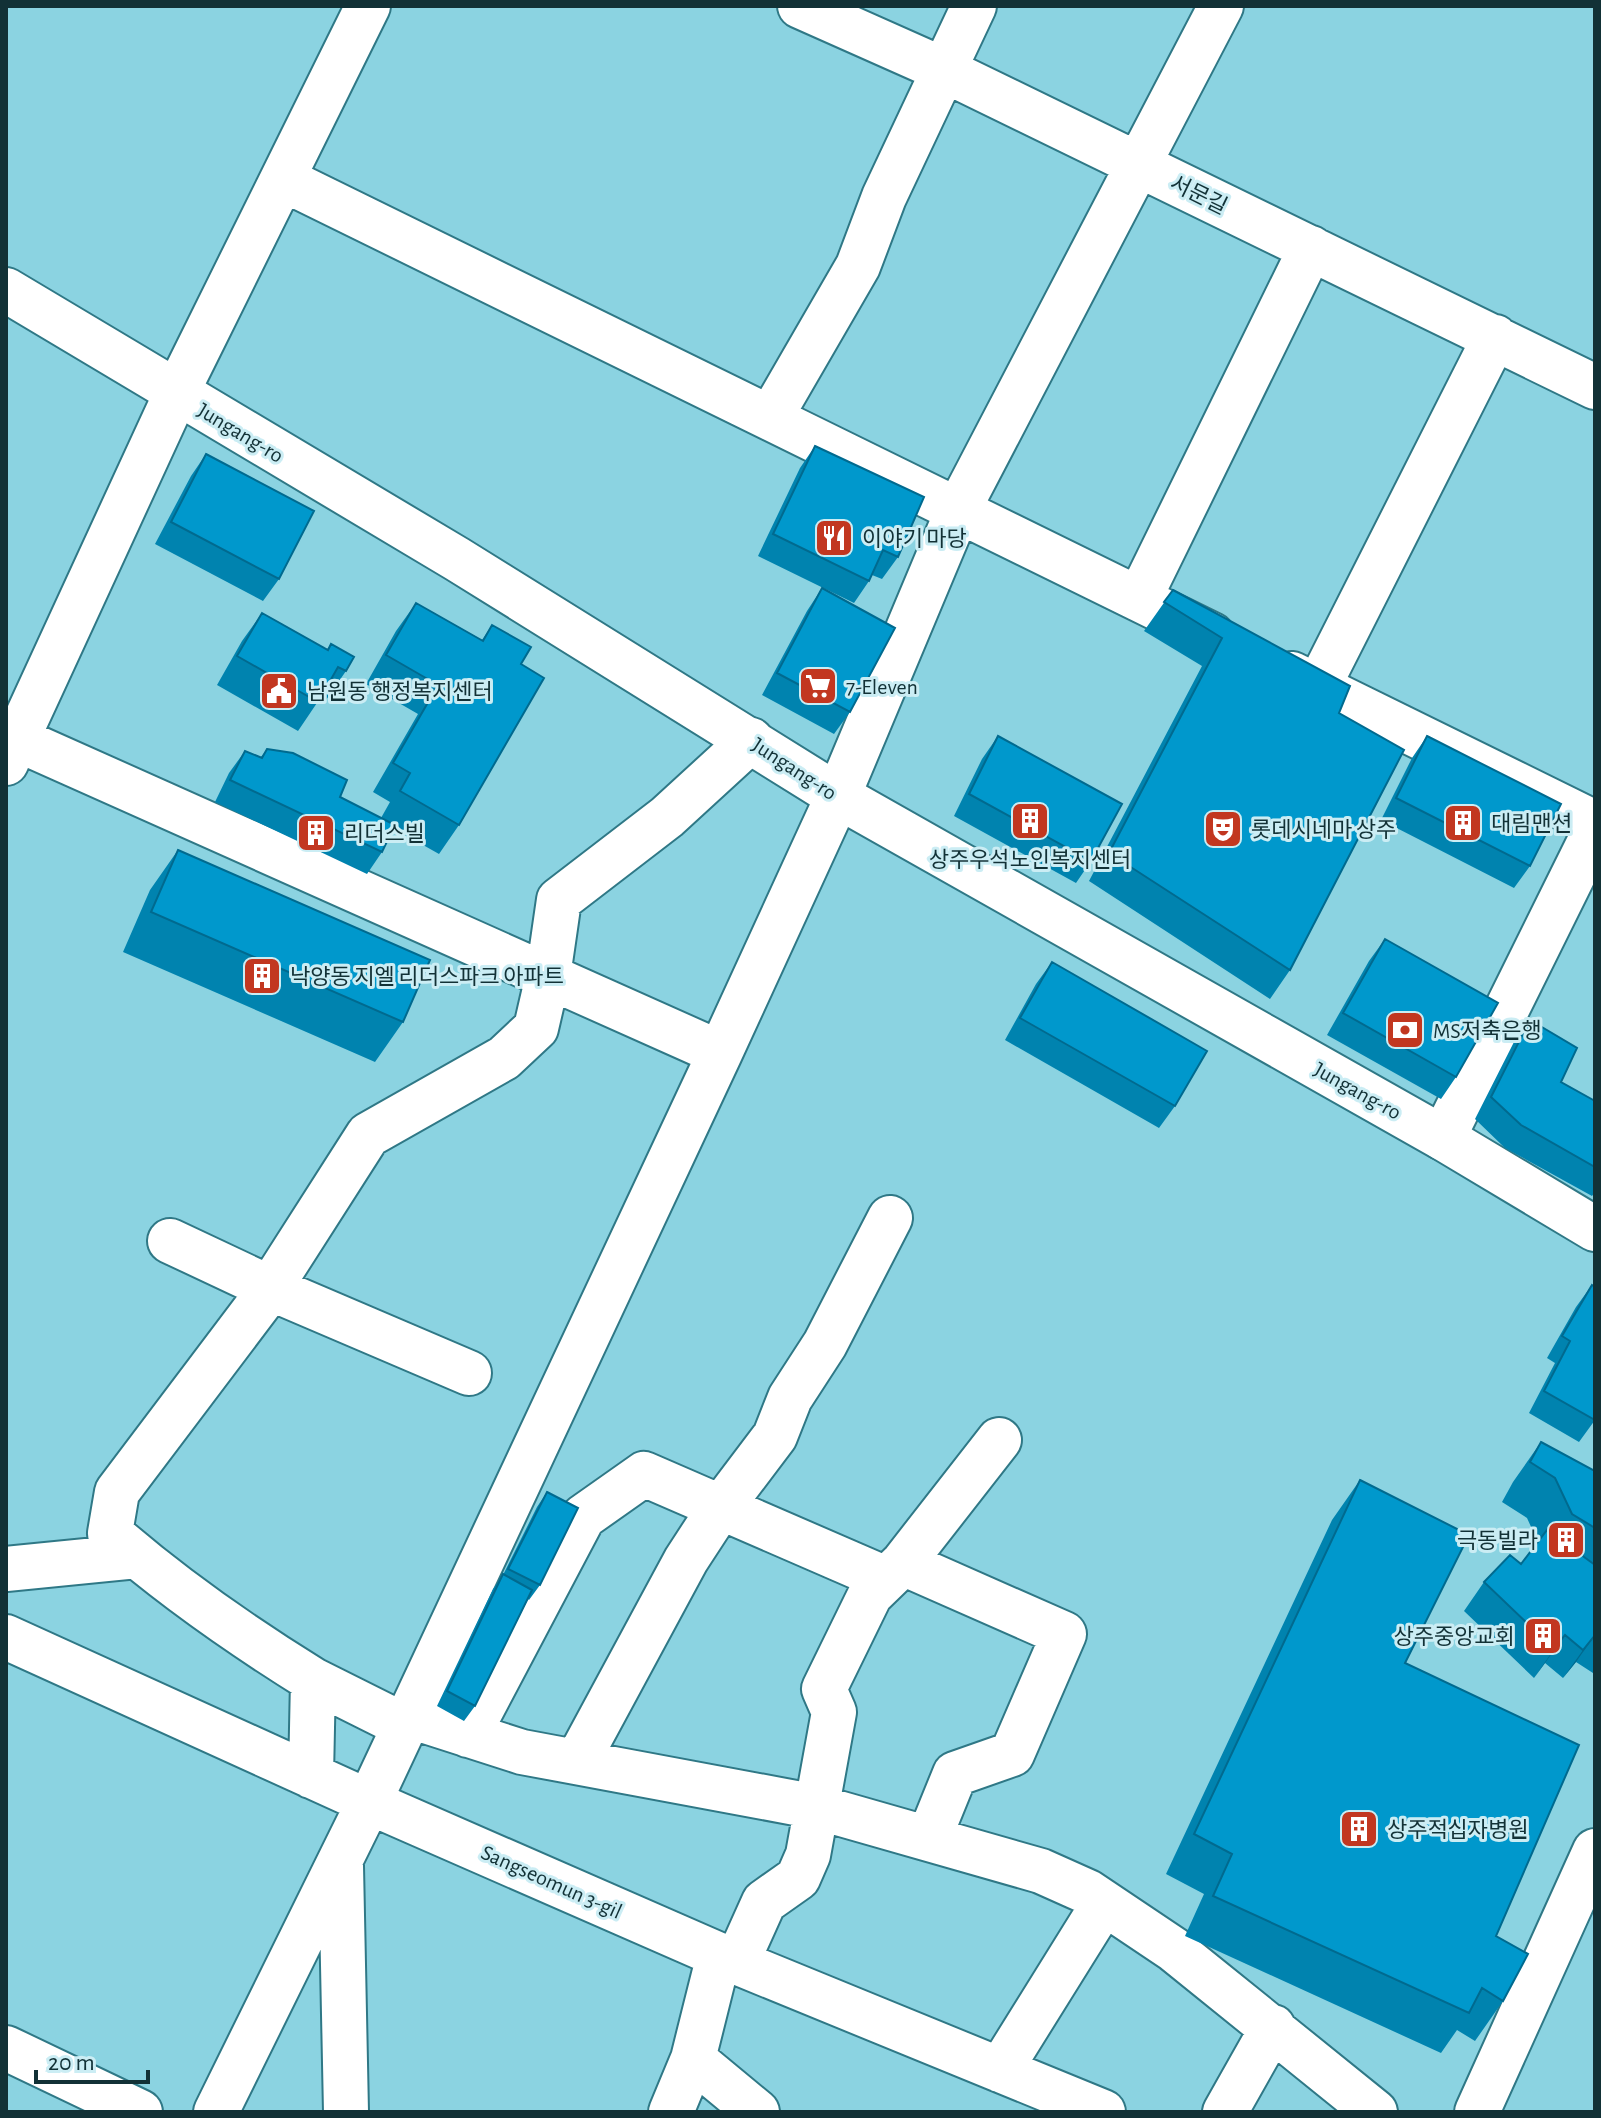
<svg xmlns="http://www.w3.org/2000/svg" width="1601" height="2118" font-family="'Alegreya Sans','Noto Sans KR',sans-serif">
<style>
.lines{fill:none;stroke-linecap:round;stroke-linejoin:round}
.minor-casing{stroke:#2f7886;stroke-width:48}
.major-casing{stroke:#2f7886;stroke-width:48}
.minor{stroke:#fff;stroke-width:44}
.major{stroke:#fff;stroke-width:44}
.wall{fill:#0083af}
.shaded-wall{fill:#006a8f}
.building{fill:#0098cc;stroke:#006a8f;stroke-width:2}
.labels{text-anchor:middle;stroke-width:6;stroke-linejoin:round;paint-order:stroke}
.street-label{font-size:22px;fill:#123136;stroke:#cbedf4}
.poi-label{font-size:22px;fill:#123136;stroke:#cbedf4;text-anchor:start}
</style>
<rect width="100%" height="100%" fill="#8bd3e1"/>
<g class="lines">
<defs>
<path id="minor" d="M 800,6 L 944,70 L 1595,387
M 283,179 L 1212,635
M 770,418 L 858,266 L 884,197 L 974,6
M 1139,599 L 1311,248
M 1292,674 L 1595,823
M 1318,687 L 1495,337
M 17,739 L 720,1053
M 6,763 L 176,394 L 368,6
M 1443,1138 L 1595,831
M 170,1241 L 270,1288 L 469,1373
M 903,1563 L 1064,1634 L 1012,1754 L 955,1774 L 929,1838
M 6,1569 L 137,1556
M 6,1637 L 369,1802 L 719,1955 L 1103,2112
M 313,1680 L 405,1726
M 410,1716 L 522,1752 L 817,1807 L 1041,1871 L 1088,1892 L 1173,1949 L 1375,2112
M 468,1735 L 583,1517 L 644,1474 L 886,1579
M 577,1762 L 686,1560 L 716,1514 L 775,1436 L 790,1398 L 825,1344 L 890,1218
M 311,1776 L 313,1680 C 242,1636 173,1588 110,1533 L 117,1492 L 265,1296 L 368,1135 L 504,1058 L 536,1028 L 548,976 L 559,900 L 667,817 L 751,740
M 341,1866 L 346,2112
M 737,1962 L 764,1902 L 798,1878 L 808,1855 L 834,1712 L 824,1689 L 870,1595 L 903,1563 L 999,1440
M 6,2048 L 140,2112
M 693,2059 L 757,2112
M 1000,2070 L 1104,1903
M 216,2112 L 369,1802 L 720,1053 L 838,796 L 958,510 L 1221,6
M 671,2112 L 693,2059 L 719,1955
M 1225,2112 L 1273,2027
M 1477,2112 L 1595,1851"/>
<path id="major" d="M 6,290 L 457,559 L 838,796 L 1443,1138 L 1595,1229"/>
</defs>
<use href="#minor" class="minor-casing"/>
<use href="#major" class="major-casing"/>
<use href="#minor" class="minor"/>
<use href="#major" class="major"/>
</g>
<path class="wall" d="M 815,446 L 898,557 L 882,579 L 872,575 L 869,581 L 854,603 L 758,556 L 800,468 Z
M 206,454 L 279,579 L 263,601 L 155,544 L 191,476 Z
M 822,588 L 850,712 L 834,734 L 762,695 L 807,611 Z
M 1173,590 L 1339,713 L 1290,970 L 1270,999 L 1089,881 L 1202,666 L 1144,631 Z
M 416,603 L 482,640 L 492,625 L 521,664 L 459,825 L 439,854 L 393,828 L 382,852 L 367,874 L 215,802 L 229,773 L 245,751 L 261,757 L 267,749 L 340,797 L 381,818 L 390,802 L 373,792 L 418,714 L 366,684 L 396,631 Z
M 262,613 L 327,650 L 331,644 L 346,671 L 326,700 L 321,697 L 298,731 L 217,685 L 242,641 Z
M 998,736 L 1091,861 L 1076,883 L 954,816 L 982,759 Z
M 1427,736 L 1530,866 L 1514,888 L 1381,820 L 1412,758 Z
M 178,850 L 403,1022 L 375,1062 L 123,952 L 150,890 Z
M 1385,939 L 1456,1077 L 1441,1099 L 1327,1035 L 1369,961 Z
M 1052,962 L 1175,1106 L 1159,1128 L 1005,1040 L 1036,984 Z
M 1530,1020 L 1561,1082 L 1595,1101 L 1595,1192 L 1592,1196 L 1505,1148 L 1475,1119 L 1514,1042 Z
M 1592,1285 L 1595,1420 L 1579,1442 L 1529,1413 L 1555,1363 L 1547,1358 L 1576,1307 Z
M 1541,1442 L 1595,1471 L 1595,1670 L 1593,1673 L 1576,1662 L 1563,1678 L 1545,1663 L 1534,1678 L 1464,1611 L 1484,1582 L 1521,1564 L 1538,1542 L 1527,1518 L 1502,1502 L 1513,1482 Z
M 1360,1480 L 1405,1663 L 1496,1936 L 1503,2001 L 1475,2041 L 1457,2030 L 1441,2053 L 1185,1936 L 1204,1894 L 1166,1874 L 1332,1520 Z
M 547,1492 L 540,1585 L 529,1600 L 528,1599 L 475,1706 L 464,1721 L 437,1706 L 493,1589 L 502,1577 L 537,1507 Z"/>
<path class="shaded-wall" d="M 1565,1635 L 1545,1663 L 1534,1678 L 1554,1649 Z
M 1595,1635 L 1576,1662 L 1563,1678 L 1583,1650 Z"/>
<path class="building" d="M 815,446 L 924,497 L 898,557 L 883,550 L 869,581 L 773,534 Z
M 206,454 L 314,511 L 279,579 L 171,522 Z
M 822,588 L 895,628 L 850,712 L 777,673 Z
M 1173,590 L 1350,686 L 1339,713 L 1404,750 L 1290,970 L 1109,853 L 1222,638 L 1164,602 Z
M 416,603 L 483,641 L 492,625 L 531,647 L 521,664 L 544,678 L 459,825 L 400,791 L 410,773 L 393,763 L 438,685 L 386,655 Z
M 262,613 L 328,650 L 331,644 L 354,657 L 346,671 L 338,667 L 318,702 L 237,656 Z
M 998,736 L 1122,804 L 1091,861 L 969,794 Z
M 1427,736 L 1561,804 L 1530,866 L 1396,798 Z
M 267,749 L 293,753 L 347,780 L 340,797 L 395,825 L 382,852 L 230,780 L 245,751 L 262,758 Z
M 178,850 L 430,960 L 403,1022 L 151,912 Z
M 1385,939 L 1498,1003 L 1456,1077 L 1343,1013 Z
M 1052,962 L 1207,1051 L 1175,1106 L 1020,1018 Z
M 1530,1020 L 1577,1048 L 1561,1082 L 1595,1101 L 1595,1167 L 1521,1125 L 1491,1097 Z
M 1592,1285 L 1595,1287 L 1595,1420 L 1544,1391 L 1570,1341 L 1562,1336 Z
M 1541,1442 L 1595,1471 L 1595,1528 L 1572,1514 L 1555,1478 L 1530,1462 Z
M 1360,1480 L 1469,1535 L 1405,1663 L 1579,1745 L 1496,1936 L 1528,1954 L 1503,2001 L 1482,1988 L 1469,2013 L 1213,1896 L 1232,1854 L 1194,1834 Z
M 547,1492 L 578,1508 L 540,1585 L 508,1569 Z
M 1547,1530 L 1595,1565 L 1595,1635 L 1583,1650 L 1565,1635 L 1554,1649 L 1484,1582 L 1510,1555 L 1521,1564 Z
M 503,1574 L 532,1590 L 475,1706 L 447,1691 Z"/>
<defs>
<symbol id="restaurant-square" viewBox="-11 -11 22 22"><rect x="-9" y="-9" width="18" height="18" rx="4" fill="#c23720" stroke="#cbedf4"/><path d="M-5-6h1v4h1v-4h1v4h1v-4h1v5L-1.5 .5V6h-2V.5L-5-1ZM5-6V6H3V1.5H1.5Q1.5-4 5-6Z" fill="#fff"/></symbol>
<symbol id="supermarket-square" viewBox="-11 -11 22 22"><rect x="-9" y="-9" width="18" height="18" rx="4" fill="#c23720" stroke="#cbedf4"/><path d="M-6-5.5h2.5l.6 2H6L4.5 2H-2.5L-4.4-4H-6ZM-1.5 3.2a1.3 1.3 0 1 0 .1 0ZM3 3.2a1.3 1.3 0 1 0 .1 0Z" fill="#fff"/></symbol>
<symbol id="civic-square" viewBox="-11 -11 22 22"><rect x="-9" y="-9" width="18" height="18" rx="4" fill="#c23720" stroke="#cbedf4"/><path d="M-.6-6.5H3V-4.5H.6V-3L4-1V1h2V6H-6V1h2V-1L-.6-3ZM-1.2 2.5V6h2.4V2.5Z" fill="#fff"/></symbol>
<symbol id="building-square" viewBox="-11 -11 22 22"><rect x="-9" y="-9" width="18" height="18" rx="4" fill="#c23720" stroke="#cbedf4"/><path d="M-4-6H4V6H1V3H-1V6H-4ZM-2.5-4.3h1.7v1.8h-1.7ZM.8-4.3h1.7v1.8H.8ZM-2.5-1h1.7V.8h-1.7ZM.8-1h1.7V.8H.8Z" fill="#fff"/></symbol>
<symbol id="theatre-square" viewBox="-11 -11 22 22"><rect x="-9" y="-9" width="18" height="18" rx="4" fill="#c23720" stroke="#cbedf4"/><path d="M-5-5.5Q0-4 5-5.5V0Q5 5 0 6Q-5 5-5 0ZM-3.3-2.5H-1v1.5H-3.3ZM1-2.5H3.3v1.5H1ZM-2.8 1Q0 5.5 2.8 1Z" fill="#fff"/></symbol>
<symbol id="bank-square" viewBox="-11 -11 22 22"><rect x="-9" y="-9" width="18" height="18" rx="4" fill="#c23720" stroke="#cbedf4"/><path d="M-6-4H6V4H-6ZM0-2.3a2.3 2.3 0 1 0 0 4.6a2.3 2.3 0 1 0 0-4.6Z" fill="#fff"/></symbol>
</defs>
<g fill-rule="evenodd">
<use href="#restaurant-square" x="812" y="516" width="44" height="44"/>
<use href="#supermarket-square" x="796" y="664" width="44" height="44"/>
<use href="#civic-square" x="257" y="669" width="44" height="44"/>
<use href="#building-square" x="1008" y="799" width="44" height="44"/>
<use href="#building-square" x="1441" y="801" width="44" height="44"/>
<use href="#theatre-square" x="1201" y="807" width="44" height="44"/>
<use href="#building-square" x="294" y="811" width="44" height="44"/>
<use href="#building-square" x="240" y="954" width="44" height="44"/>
<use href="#bank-square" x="1383" y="1008" width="44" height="44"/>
<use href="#building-square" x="1544" y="1518" width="44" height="44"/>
<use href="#building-square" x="1521" y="1614" width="44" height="44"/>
<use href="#building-square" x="1337" y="1807" width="44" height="44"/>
</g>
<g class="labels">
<g class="street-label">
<text transform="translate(1199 194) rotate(26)" y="8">서문길</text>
<text transform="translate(241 432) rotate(31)" y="8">Jungang-ro</text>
<text transform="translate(795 768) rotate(33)" y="8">Jungang-ro</text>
<text transform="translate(1358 1090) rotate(29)" y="8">Jungang-ro</text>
<text transform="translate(552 1881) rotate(24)" y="8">Sangseomun 3-gil</text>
</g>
<g class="poi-label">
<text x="862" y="546">이야기 마당</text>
<text x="846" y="694">7-Eleven</text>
<text x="307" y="699">남원동 행정복지센터</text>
<text x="1491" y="831">대림맨션</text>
<text x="1251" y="837">롯데시네마 상주</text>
<text x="344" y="841">리더스빌</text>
<text x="1030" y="867" text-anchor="middle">상주우석노인복지센터</text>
<text x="290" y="984">낙양동 지엘 리더스파크 아파트</text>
<text x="1433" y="1038">MS저축은행</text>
<text x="1538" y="1548" text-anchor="end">극동빌라</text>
<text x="1515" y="1644" text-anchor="end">상주중앙교회</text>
<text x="1387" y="1837">상주적십자병원</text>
</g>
</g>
<rect width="1601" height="2118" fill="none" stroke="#123136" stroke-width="16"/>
<path d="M36 2070v12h112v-12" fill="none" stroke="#123136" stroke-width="4"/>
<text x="48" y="2070" font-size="24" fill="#123136" stroke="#cbedf4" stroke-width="6" paint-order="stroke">20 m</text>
</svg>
